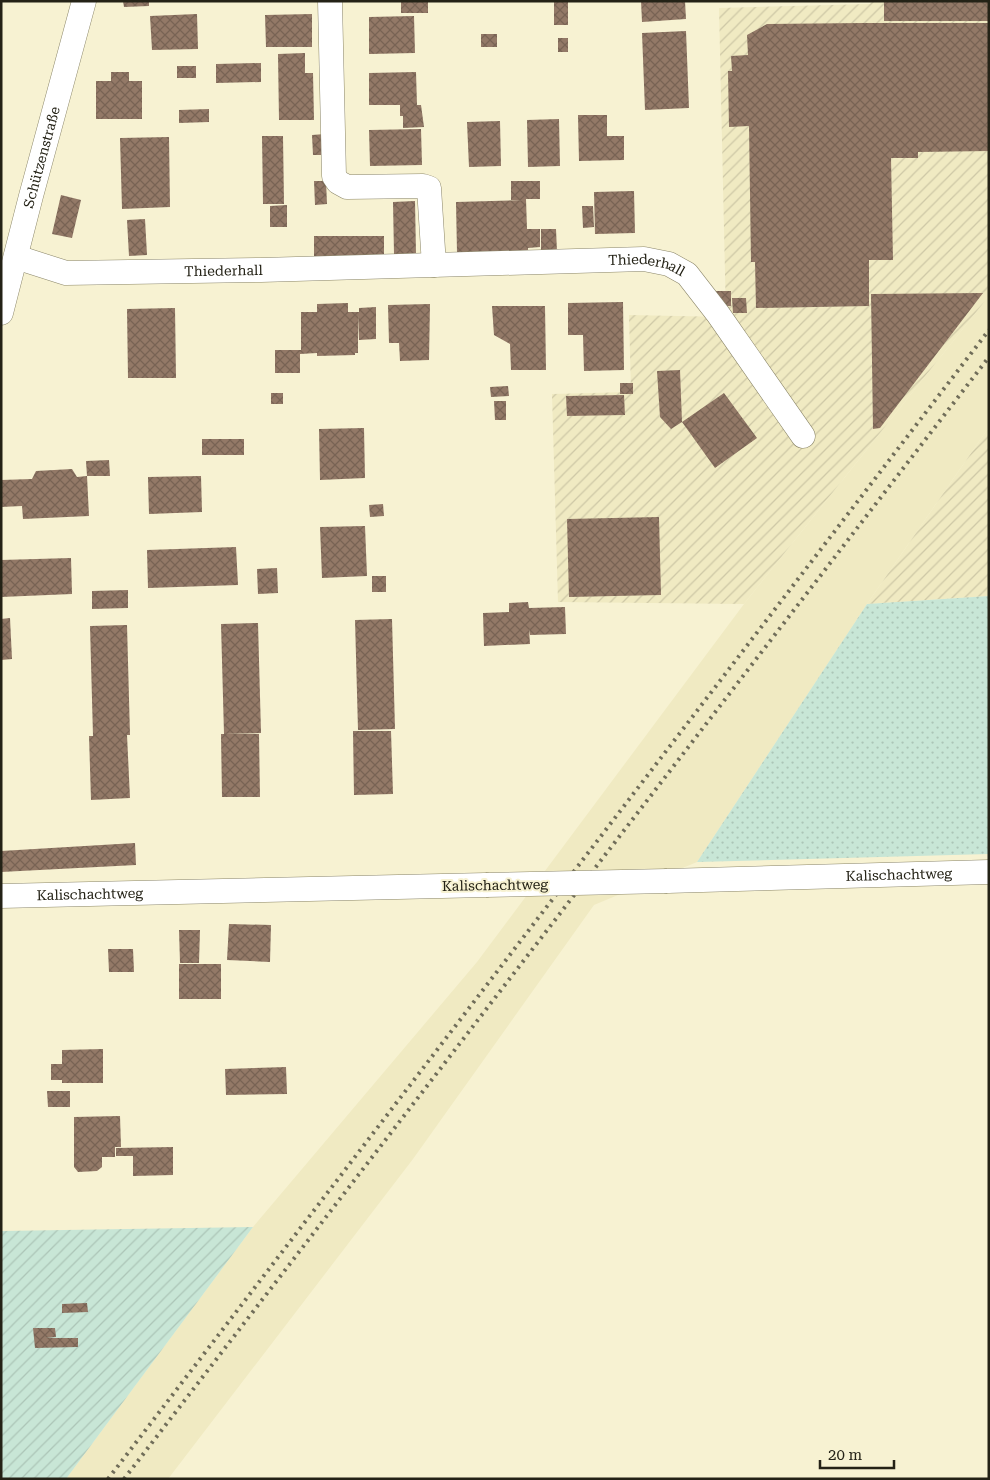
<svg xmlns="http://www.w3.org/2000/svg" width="990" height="1480" font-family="'Roboto Serif',serif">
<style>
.built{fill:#f0eac2}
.industrial{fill:url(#industrial-furrows)}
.grass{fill:url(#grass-dots)}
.garden{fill:url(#garden-furrows)}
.building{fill:url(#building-cross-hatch)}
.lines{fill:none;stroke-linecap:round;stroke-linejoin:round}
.street-casing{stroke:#8b8669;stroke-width:25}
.street{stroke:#fff;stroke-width:24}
.rail{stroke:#706d59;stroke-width:4;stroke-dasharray:2.5 5;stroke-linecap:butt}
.street-bridge-casing{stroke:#8b8669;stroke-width:25;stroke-linecap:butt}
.street-bridge{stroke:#fff;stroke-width:24}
.labels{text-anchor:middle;stroke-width:4;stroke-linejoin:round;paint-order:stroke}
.street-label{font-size:14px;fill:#242216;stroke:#f7f2d2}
</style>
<defs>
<pattern id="industrial-furrows" width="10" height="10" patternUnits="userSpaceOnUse" patternTransform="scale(1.25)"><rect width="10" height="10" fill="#f0eac2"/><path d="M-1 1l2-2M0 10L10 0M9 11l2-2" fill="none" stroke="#cec8a6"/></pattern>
<pattern id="grass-dots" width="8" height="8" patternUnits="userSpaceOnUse" patternTransform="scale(1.25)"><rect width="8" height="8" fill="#c8e6d6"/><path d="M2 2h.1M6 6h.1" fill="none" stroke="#acc5b7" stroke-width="1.8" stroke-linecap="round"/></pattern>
<pattern id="garden-furrows" width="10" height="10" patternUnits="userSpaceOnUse" patternTransform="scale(1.25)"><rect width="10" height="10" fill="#c8e6d6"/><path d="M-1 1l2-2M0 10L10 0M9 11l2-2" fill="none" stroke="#acc5b7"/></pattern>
<pattern id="building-cross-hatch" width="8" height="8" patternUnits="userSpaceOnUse" patternTransform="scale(1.25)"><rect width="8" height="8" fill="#937967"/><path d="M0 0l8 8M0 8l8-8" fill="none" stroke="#786354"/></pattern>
</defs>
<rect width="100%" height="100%" fill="#f7f2d2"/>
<path class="built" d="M 989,296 L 989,427 L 867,604 L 697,862 L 594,905 L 413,1159 L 168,1479 L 66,1479 L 253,1227 L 477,962 L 744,604 Z"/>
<path class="industrial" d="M 871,1 L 989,1 L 989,296 L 744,604 L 558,602 L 552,394 L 631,392 L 629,315 L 726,317 L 719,8 L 870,4 Z
M 989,427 L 989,596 L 867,604 Z"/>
<path class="grass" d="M 989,596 L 989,854 L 697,862 L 867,604 Z"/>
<path class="garden" d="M 253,1227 L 66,1479 L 1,1479 L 1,1231 Z"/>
<path class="building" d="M 123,1 L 149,1 L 149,6 L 124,7 Z
M 554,1 L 568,1 L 568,25 L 554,25 Z
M 641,1 L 685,1 L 686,19 L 642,22 Z
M 884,1 L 989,1 L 989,21 L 884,21 Z
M 401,2 L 428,2 L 428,13 L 401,13 Z
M 197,14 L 198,49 L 152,50 L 150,16 Z
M 312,14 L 312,47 L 266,47 L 265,15 Z
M 414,16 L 415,53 L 369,54 L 369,17 Z
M 863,23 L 989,23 L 989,151 L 918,152 L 918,158 L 891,158 L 893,260 L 869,260 L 869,306 L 756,308 L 755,262 L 751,262 L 749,126 L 729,127 L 728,71 L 732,71 L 731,56 L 748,55 L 747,35 L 767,24 Z
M 686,31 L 689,108 L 645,110 L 642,33 Z
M 481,34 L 497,34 L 497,47 L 481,47 Z
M 558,38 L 568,38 L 568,52 L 558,52 Z
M 305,53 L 305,73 L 313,73 L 314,120 L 279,120 L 278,54 Z
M 261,63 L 261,82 L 216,83 L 216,64 Z
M 177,66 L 196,66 L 196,78 L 177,78 Z
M 111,72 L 129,72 L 129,81 L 142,81 L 142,119 L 96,119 L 96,81 L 111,81 Z
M 416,72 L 417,105 L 421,105 L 424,127 L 403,128 L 403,116 L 400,116 L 400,105 L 369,105 L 369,73 Z
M 209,109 L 209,122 L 179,123 L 179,110 Z
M 578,115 L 607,115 L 607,136 L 624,136 L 624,160 L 579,161 Z
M 559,119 L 560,166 L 528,167 L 527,120 Z
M 500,121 L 501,166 L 469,167 L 467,122 Z
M 421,129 L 422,165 L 370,166 L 369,130 Z
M 325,134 L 325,155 L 313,155 L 312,135 Z
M 262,136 L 283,136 L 284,204 L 263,204 Z
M 169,137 L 170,207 L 122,209 L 120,138 Z
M 314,181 L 326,181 L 327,204 L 315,205 Z
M 511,181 L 540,181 L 540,199 L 526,199 L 527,229 L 540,229 L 540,247 L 528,248 L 528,251 L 457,253 L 456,202 L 523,200 L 511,200 Z
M 634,191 L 635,233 L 595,234 L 594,192 Z
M 61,195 L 81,200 L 72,238 L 52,234 Z
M 415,201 L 416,254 L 394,254 L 393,202 Z
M 287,205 L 287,227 L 270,227 L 270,206 Z
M 582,206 L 593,206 L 594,227 L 583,228 Z
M 145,219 L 147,255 L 129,256 L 127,220 Z
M 541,229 L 556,229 L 557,252 L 541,252 Z
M 314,236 L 384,236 L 384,261 L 314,262 Z
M 712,291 L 731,291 L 731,306 L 719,306 Z
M 983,293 L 880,428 L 873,429 L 871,294 Z
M 732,298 L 746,298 L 747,313 L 733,313 Z
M 623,302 L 624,370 L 584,371 L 583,335 L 568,335 L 568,303 Z
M 348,303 L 348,312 L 359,312 L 359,308 L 376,307 L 376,339 L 359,340 L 358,315 L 358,353 L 355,353 L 355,355 L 317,356 L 317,353 L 300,354 L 300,373 L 275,373 L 275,350 L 301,350 L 301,312 L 317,312 L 317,304 Z
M 430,304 L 429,360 L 400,361 L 399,343 L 389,343 L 388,305 Z
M 492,306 L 545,306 L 546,370 L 511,370 L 510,344 L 494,335 Z
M 175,308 L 176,378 L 128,378 L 127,309 Z
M 680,370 L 682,422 L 671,429 L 660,417 L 657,371 Z
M 620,383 L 633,383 L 633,394 L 620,394 Z
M 508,386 L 509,396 L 491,397 L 490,387 Z
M 271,393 L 283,393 L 283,404 L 271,404 Z
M 724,393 L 757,438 L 715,468 L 682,422 Z
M 624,395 L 625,415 L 567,416 L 566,396 Z
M 494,401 L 506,401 L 506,420 L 495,420 Z
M 364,428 L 365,478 L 320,480 L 319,429 Z
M 202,439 L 244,439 L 244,455 L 202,455 Z
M 109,460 L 110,476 L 87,476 L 86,461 Z
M 72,469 L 77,477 L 87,476 L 89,516 L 23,519 L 22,506 L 1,507 L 1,480 L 32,479 L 36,471 Z
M 201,476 L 202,512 L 149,514 L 148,477 Z
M 383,504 L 384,516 L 370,517 L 369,505 Z
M 659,517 L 661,595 L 569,597 L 567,519 Z
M 365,526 L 367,576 L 322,578 L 320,527 Z
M 236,547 L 238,585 L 148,588 L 147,550 Z
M 71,558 L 72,594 L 1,597 L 1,560 Z
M 277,568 L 278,593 L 258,594 L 257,569 Z
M 372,576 L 386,576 L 386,592 L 372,592 Z
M 128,590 L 128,608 L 92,609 L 92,591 Z
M 528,602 L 529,608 L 565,607 L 566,634 L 530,635 L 529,629 L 530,644 L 484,646 L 483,613 L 509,612 L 509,603 Z
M 10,618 L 12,659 L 1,660 L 1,619 Z
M 392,619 L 395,729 L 358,730 L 355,620 Z
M 258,623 L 261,733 L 224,734 L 221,624 Z
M 127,625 L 130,735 L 127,735 L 130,798 L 91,800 L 89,736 L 93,736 L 90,626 Z
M 353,731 L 391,731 L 393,794 L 354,795 Z
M 221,734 L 259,734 L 260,797 L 222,797 Z
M 135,843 L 136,865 L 1,872 L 1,851 Z
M 229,924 L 271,925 L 270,962 L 227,960 Z
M 179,930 L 200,930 L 199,963 L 180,963 Z
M 108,949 L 133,949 L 134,972 L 109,972 Z
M 179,964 L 221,964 L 221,999 L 179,999 Z
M 103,1049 L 103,1083 L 62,1083 L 62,1080 L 51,1080 L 51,1064 L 62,1064 L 62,1050 Z
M 286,1067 L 287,1094 L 226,1095 L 225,1069 Z
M 47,1091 L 70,1091 L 70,1107 L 48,1107 Z
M 120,1116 L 121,1147 L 115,1147 L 115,1157 L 102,1157 L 102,1167 L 97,1171 L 78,1172 L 74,1167 L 74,1117 Z
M 173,1147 L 173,1175 L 133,1176 L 133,1156 L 116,1156 L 116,1148 Z
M 87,1303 L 88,1312 L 62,1313 L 62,1304 Z
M 33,1328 L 55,1328 L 56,1337 L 46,1338 L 78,1338 L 78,1347 L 35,1348 Z"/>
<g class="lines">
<defs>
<g id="street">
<path d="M 330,1 L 334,176 L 338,182 L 347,187 L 423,186 L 429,188 L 434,265"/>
<path id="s1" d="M 16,257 L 66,273 L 261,270 L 644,259 L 669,264 L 687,274 L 718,314 L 803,436"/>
<path id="s2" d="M 1,313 L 31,196 L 84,1"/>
<path id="s3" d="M 667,881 L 989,872"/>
<path id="s4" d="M 1,896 L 486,885"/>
</g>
</defs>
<use href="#street" class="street-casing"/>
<use href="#street" class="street"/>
<path class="rail" d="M 108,1479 L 989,330
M 124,1479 L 989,357"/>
<defs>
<path id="street-bridge" d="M 486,885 L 667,881"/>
</defs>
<use href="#street-bridge" class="street-bridge-casing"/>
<use href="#street-bridge" class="street-bridge"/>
</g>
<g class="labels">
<g class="street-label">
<text dy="5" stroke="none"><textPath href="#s2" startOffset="161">Schützenstraße</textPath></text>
<text dy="5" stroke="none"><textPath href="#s1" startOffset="634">Thiederhall</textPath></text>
<text dy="5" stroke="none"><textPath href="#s1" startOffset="210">Thiederhall</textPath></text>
<text dy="5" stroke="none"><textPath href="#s3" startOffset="232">Kalischachtweg</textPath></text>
<text transform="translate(495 885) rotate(-1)" y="5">Kalischachtweg</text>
<text dy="5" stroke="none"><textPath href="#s4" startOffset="89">Kalischachtweg</textPath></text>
</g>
</g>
<rect width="990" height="1480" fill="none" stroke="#242216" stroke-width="5"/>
<path d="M820 1460v8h74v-8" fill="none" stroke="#242216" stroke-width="2.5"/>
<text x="828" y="1460" font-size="15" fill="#242216" stroke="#f7f2d2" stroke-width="4" paint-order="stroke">20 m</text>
</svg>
